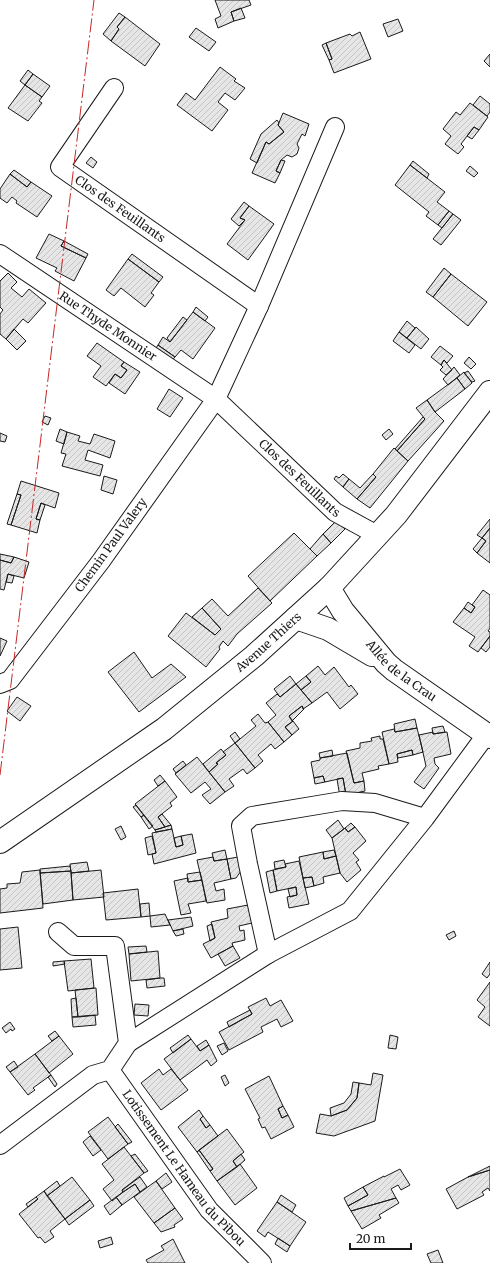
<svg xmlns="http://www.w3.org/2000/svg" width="490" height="1263" font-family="Merriweather,serif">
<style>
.building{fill:url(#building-hatch);stroke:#1a1a1a}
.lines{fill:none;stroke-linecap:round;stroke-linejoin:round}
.street-casing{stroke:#1a1a1a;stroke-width:20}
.secondary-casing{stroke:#1a1a1a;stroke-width:24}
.street{stroke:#fff;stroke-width:18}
.secondary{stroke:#fff;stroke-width:22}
.power{stroke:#c62828;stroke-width:1;stroke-dasharray:14 3 2 3;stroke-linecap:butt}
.labels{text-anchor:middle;stroke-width:3;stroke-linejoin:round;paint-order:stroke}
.street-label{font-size:12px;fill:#1a1a1a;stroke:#fff}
</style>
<defs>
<pattern id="building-hatch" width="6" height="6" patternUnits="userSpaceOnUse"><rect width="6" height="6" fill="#e6e6e6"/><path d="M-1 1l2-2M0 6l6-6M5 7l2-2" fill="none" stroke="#c5c5c5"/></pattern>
</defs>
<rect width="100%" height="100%" fill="#fff"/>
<path class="building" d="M 215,0 L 249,0 L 251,5 L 231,12 L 234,21 L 218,28 L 215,19 L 221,16 Z
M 241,8 L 245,18 L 234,21 L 231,12 Z
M 119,13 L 125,17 L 117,27 L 119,29 L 111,41 L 103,34 Z
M 125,17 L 160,44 L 145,66 L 111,41 L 119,29 L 117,27 Z
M 398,19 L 403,31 L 388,37 L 383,24 Z
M 196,28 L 216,42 L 209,51 L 189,37 Z
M 360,32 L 371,59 L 334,73 L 329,60 L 332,59 L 326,43 L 350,34 L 352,36 Z
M 326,43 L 332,59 L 329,60 L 322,45 Z
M 490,54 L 490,67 L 484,61 Z
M 220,67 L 236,79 L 234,81 L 245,88 L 235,100 L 225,93 L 218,102 L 228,110 L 212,131 L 177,105 L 186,93 L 195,100 Z
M 28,70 L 33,74 L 25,85 L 20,81 Z
M 33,74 L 50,86 L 42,97 L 25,85 Z
M 25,85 L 42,97 L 39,101 L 42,103 L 28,121 L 8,108 Z
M 480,96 L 490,104 L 490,112 L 487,116 L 473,105 Z
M 470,103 L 488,117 L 479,130 L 474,127 L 461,144 L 464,147 L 458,154 L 445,144 L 451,136 L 443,129 L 456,112 L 460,115 Z
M 283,113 L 309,124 L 305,136 L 302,134 L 297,144 L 299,148 L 297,154 L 292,157 L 287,155 L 281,160 L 276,171 L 280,173 L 275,183 L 252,173 L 266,142 L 269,144 L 284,132 L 278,125 Z
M 277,120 L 279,123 L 278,125 L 284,132 L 269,144 L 266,142 L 257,163 L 250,159 L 261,134 Z
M 474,127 L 479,130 L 472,139 L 467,136 Z
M 91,157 L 97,162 L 93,168 L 86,163 Z
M 281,160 L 285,161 L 280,173 L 276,171 Z
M 413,161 L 429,174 L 427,178 L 410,165 Z
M 410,165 L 445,192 L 437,202 L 449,211 L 438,225 L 426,216 L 429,212 L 395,185 Z
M 470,166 L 478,173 L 474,177 L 466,171 Z
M 14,170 L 31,182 L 27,187 L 10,174 Z
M 10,174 L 27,187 L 31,182 L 52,196 L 37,217 L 16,203 L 17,201 L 12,197 L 7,203 L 0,198 L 0,189 Z
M 244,202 L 249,206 L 240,218 L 245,220 L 239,226 L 231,219 Z
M 249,206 L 274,224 L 248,260 L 227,244 L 245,220 L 240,218 Z
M 449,211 L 453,214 L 442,228 L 438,225 Z
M 453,214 L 461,220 L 441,245 L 433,239 Z
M 49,234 L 64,241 L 61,246 L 86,258 L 74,281 L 55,271 L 57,268 L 36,258 Z
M 64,241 L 88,254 L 86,258 L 61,246 Z
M 132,254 L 163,277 L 159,282 L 128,259 Z
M 128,259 L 159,282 L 151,293 L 154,295 L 145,307 L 121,288 L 114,296 L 106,290 Z
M 444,268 L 451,274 L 433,297 L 426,292 Z
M 8,273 L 17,282 L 11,288 L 22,297 L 29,289 L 46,303 L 28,323 L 23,319 L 6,339 L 0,334 L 0,314 L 3,310 L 0,307 L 0,281 Z
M 451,274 L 487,302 L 468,326 L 433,297 Z
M 196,307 L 208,317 L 205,321 L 193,312 Z
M 193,312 L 215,328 L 193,359 L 181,350 L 175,357 L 158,345 L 163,337 L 170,342 Z
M 183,317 L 187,320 L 170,342 L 167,338 Z
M 407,321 L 415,328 L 407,338 L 399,332 Z
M 416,327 L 429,339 L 421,349 L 407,338 Z
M 14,329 L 26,341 L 17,350 L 6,339 Z
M 399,332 L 415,345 L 409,353 L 393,341 Z
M 97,343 L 124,362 L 121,366 L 127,370 L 121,378 L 115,374 L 106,386 L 93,377 L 101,366 L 87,356 Z
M 158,345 L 175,357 L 169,364 L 153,353 Z
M 440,346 L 453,356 L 447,363 L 444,360 L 441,365 L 431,357 Z
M 469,357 L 476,364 L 471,369 L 464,363 Z
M 444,360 L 452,370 L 446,375 L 440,370 L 443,367 L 441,365 Z
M 124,362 L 140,372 L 125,394 L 109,383 L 115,374 L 121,378 L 127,370 L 121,366 Z
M 454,367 L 460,375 L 448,385 L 443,379 Z
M 468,371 L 475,381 L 472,382 L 464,373 Z
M 464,372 L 472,383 L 465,389 L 457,378 Z
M 457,378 L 465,389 L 435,412 L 427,400 Z
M 169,389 L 183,398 L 170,417 L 157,409 Z
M 427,400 L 435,412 L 444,421 L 408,461 L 397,451 L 425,419 L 416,408 Z
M 45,416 L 51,418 L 48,425 L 42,422 Z
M 423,417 L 425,419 L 397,451 L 395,449 Z
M 60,429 L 67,432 L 64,444 L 56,441 Z
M 389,429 L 393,434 L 386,440 L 382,435 Z
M 67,432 L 80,436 L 78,441 L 90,444 L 94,434 L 115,441 L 110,458 L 88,450 L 85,460 L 103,465 L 100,476 L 62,466 L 66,454 L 61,453 Z
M 0,433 L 7,436 L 5,442 L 0,441 Z
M 394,448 L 408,461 L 370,508 L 357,499 L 376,477 L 373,474 Z
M 343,474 L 349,479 L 343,487 L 334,479 L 336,476 L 339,478 Z
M 373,474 L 376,477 L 357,499 L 343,487 L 349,479 L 360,488 Z
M 104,476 L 117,480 L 113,494 L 101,490 Z
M 21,481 L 59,493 L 55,508 L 41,503 L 36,519 L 40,520 L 37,533 L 11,525 L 21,495 L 17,494 Z
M 17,494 L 21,495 L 11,525 L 7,524 Z
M 41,503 L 45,505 L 40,520 L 36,519 Z
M 490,519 L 490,528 L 482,538 L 477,535 Z
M 336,521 L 345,529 L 331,543 L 323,534 Z
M 490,528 L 490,563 L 477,553 L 486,541 L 482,538 Z
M 294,533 L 317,556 L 270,601 L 248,576 Z
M 323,534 L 331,543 L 317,556 L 310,549 Z
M 482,538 L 486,541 L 477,553 L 473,549 Z
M 0,554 L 14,557 L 11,563 L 0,560 Z
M 14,557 L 29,562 L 24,578 L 8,574 L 4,590 L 0,589 L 0,560 L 11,563 Z
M 8,574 L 14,576 L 12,583 L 6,582 Z
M 258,588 L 272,603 L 237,634 L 228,646 L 223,641 L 219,647 L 220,649 L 206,667 L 168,636 L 186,613 L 215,635 L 221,629 L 202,608 L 212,599 L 228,616 Z
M 483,590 L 490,595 L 490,628 L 488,631 L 490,632 L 490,636 L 478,652 L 469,646 L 475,637 L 453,622 L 464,608 L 471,613 L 475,607 L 472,605 Z
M 468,602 L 475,607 L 471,613 L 464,608 Z
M 202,608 L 221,629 L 215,635 L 192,617 Z
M 490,636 L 490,647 L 486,652 L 481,648 Z
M 0,638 L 7,641 L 0,656 Z
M 134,652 L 152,678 L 171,664 L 186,677 L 139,712 L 108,672 Z
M 318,666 L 325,675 L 334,667 L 349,687 L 351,685 L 358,694 L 340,709 L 327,692 L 312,703 L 301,690 L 311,682 L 306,676 Z
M 290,676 L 296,684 L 280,697 L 274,689 Z
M 306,676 L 311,682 L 301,690 L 296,684 Z
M 296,684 L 312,703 L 303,709 L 302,706 L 289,716 L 293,721 L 285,727 L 292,735 L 284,742 L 268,722 L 276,715 L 266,703 L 277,694 L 280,697 Z
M 17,697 L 31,706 L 20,721 L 7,711 Z
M 302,706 L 304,709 L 292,721 L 289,716 Z
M 258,714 L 265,723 L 268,722 L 284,742 L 275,749 L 271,744 L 258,755 L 263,761 L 255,768 L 235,743 L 256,726 L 251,720 Z
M 415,719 L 417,728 L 395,732 L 394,724 Z
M 293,721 L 299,729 L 292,735 L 285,727 Z
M 443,726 L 445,732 L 433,734 L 432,728 Z
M 417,728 L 423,752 L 413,755 L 412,750 L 397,754 L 398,762 L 389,764 L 382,732 L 394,729 L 395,732 Z
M 235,732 L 240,739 L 235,743 L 230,736 Z
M 433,732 L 433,734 L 447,732 L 451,754 L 434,758 L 435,764 L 439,768 L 424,789 L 414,782 L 426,766 L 419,735 Z
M 380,736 L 380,739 L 383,739 L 389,764 L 378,766 L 379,769 L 362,773 L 364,781 L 354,783 L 346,751 L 360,748 L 360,743 L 372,741 L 371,738 Z
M 235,743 L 255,768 L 247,774 L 243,769 L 229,779 L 234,786 L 225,792 L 209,772 L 218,764 L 216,763 L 226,755 L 223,752 Z
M 221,749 L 226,755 L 216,763 L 218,764 L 209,772 L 203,764 Z
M 332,750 L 333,756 L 320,758 L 319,753 Z
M 412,750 L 413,755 L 398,758 L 397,754 Z
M 347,753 L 354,783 L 364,781 L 365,791 L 346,795 L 343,778 L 325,782 L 323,776 L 314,778 L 311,762 L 320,760 L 320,758 Z
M 197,757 L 225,792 L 210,804 L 202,795 L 211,789 L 205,782 L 191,793 L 175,774 Z
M 183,761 L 186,765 L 176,773 L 173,769 Z
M 160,775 L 165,781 L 158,786 L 154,780 Z
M 323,776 L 325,782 L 315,784 L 314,778 Z
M 343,778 L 346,795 L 340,797 L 337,779 Z
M 165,781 L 177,797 L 170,803 L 172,806 L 158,817 L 165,827 L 155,830 L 135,804 Z
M 136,805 L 144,815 L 141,817 L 133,807 Z
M 162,814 L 171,825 L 165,827 L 158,817 Z
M 144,815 L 153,826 L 149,829 L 141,817 Z
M 338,820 L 344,829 L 332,838 L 326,830 Z
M 351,823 L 355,827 L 348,832 L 345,828 Z
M 171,825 L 172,829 L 156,832 L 155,830 Z
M 121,826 L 126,837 L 121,840 L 115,829 Z
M 355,827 L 366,841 L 353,853 L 359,860 L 356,862 L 361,870 L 347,882 L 340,873 L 332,838 L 345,828 L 348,832 Z
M 172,829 L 176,847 L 183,845 L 181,836 L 192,834 L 196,853 L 154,864 L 152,854 L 156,853 L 152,833 Z
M 152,836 L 156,853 L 148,855 L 145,838 Z
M 181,836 L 183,845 L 176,847 L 174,838 Z
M 225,850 L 227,859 L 214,861 L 212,853 Z
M 334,850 L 336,856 L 324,859 L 323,852 Z
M 323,852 L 324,859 L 336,856 L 340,873 L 323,877 L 324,883 L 314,886 L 312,877 L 303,878 L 299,857 Z
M 213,857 L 214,861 L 227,859 L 231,879 L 214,883 L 216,891 L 224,889 L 225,900 L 207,903 L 197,860 Z
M 238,857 L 241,871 L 236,878 L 231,879 L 227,859 Z
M 284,860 L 286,867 L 275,869 L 274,862 Z
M 299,861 L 309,904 L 289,908 L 287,897 L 297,895 L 296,887 L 277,891 L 273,870 L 286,867 L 285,864 Z
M 87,862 L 89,871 L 71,873 L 70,864 Z
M 70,866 L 71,871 L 40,873 L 40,869 Z
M 40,870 L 43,908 L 0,913 L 0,889 L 7,888 L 7,884 L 20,883 L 22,872 Z
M 101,870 L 104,897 L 73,900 L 71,873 Z
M 273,870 L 277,891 L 270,893 L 266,872 Z
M 71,871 L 73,900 L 43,904 L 40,873 Z
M 200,872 L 202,880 L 188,882 L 187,874 Z
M 312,877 L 314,886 L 305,888 L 303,878 Z
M 188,878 L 188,882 L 202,880 L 206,901 L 188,904 L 191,913 L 181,915 L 174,881 Z
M 296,887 L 297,895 L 290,897 L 288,889 Z
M 138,889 L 141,917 L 106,920 L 103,893 Z
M 149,903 L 150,916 L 141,917 L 140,904 Z
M 248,905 L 252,923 L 239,926 L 240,931 L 244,930 L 245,940 L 232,943 L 233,946 L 211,958 L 203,944 L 215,938 L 211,922 L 228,918 L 227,909 Z
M 165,914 L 170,925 L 151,927 L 150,916 Z
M 191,917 L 193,926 L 173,931 L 168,920 Z
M 212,924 L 215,938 L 210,941 L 207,926 Z
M 18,927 L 22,968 L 0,970 L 0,929 Z
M 183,929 L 184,934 L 176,936 L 173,931 Z
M 454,931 L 456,936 L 449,940 L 446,935 Z
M 146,946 L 147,952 L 129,954 L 128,947 Z
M 233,946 L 240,958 L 225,966 L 218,954 Z
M 158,951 L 160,978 L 131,981 L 129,954 Z
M 91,959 L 94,988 L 68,991 L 64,961 Z
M 64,961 L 65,964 L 53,966 L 53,962 Z
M 490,962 L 490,974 L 487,978 L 482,974 Z
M 160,978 L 164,978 L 165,986 L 147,988 L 146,980 Z
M 490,982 L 490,1026 L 478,1017 L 485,1007 L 477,1000 Z
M 96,988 L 98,1015 L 78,1017 L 75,990 Z
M 76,998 L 78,1017 L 72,1017 L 71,999 Z
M 266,998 L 270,1006 L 281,1000 L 293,1021 L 281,1027 L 277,1019 L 261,1027 L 263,1032 L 229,1050 L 219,1032 L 252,1014 L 248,1007 Z
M 135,1004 L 149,1005 L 148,1016 L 134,1015 Z
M 250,1010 L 252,1014 L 229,1027 L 227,1022 Z
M 95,1015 L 96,1025 L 73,1027 L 72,1017 Z
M 10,1022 L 15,1029 L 12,1031 L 11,1029 L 6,1033 L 2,1028 Z
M 55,1031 L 59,1036 L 52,1041 L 48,1036 Z
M 188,1035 L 191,1039 L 173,1053 L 170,1048 Z
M 390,1035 L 398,1037 L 396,1049 L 388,1048 Z
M 59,1036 L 73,1054 L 49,1073 L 35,1054 Z
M 191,1039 L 200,1051 L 209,1045 L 217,1061 L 211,1066 L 207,1060 L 180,1080 L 164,1059 Z
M 206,1040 L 209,1045 L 200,1051 L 197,1046 Z
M 224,1043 L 228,1051 L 222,1055 L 217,1046 Z
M 35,1054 L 51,1075 L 33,1088 L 35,1090 L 28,1095 L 10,1072 Z
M 14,1061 L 18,1067 L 10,1072 L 6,1067 Z
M 159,1069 L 163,1075 L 171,1069 L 188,1090 L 161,1110 L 141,1083 Z
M 373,1073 L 383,1075 L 375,1121 L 334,1136 L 316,1133 L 320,1114 L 331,1116 L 347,1110 L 357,1098 L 359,1083 L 371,1085 Z
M 51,1075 L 57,1084 L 55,1087 L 48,1077 Z
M 225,1075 L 229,1083 L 225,1086 L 221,1077 Z
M 269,1076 L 283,1106 L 278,1109 L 282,1118 L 288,1115 L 294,1127 L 271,1139 L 265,1127 L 262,1128 L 258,1119 L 260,1118 L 245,1089 Z
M 353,1082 L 359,1083 L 357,1098 L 347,1110 L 331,1116 L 330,1108 L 344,1103 L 351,1094 Z
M 283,1106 L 288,1115 L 282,1118 L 278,1109 Z
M 199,1110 L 203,1116 L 200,1119 L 206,1128 L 210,1125 L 218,1136 L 197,1152 L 178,1127 Z
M 203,1116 L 210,1125 L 206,1128 L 200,1119 Z
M 108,1117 L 128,1144 L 108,1159 L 88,1132 Z
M 118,1124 L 132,1142 L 128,1144 L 115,1127 Z
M 227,1129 L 244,1152 L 233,1161 L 237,1167 L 217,1181 L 210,1171 L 213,1169 L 199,1150 Z
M 90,1136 L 101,1150 L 93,1156 L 83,1142 Z
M 124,1147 L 144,1173 L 122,1190 L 123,1192 L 112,1201 L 103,1189 L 114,1180 L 102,1164 Z
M 199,1150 L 213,1169 L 210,1171 L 197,1152 Z
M 135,1154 L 148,1171 L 144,1173 L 131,1156 Z
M 241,1154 L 245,1160 L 237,1167 L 233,1161 Z
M 240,1164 L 257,1188 L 235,1205 L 217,1181 Z
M 490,1166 L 490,1170 L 468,1177 Z
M 400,1169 L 410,1185 L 401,1190 L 398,1185 L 391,1189 L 396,1198 L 351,1211 L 348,1206 L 368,1195 L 363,1187 L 384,1176 L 384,1177 Z
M 490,1170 L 490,1191 L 488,1188 L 482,1192 L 484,1195 L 457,1209 L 446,1189 L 468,1177 Z
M 166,1173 L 172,1182 L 162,1189 L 156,1181 Z
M 72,1177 L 90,1200 L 65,1219 L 47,1196 Z
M 140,1177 L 147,1187 L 140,1192 L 135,1184 L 123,1192 L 122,1190 Z
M 57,1181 L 60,1186 L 47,1196 L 44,1191 Z
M 156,1181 L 175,1208 L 154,1223 L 134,1197 Z
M 135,1184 L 140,1192 L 122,1205 L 116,1197 Z
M 363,1187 L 368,1195 L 348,1206 L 344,1198 Z
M 44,1191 L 65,1219 L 50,1231 L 54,1237 L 45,1243 L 40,1237 L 38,1238 L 19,1214 L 38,1199 L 36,1197 Z
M 281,1195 L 296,1205 L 292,1212 L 277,1202 Z
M 36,1197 L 38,1199 L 28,1207 L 26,1204 Z
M 116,1197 L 122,1205 L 110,1215 L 104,1206 Z
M 396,1198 L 399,1203 L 379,1215 L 381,1218 L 362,1229 L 351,1211 Z
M 90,1200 L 94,1206 L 69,1225 L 65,1219 Z
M 277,1202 L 306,1222 L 290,1246 L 268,1232 L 265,1237 L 257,1231 Z
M 175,1208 L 183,1219 L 174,1225 L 175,1227 L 161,1232 L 154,1223 Z
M 111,1237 L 113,1244 L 100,1248 L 98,1241 Z
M 278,1238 L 290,1246 L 287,1252 L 275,1244 Z
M 173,1239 L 185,1263 L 148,1263 L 146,1260 L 164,1250 L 161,1246 Z
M 438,1250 L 443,1263 L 431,1263 L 427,1254 Z"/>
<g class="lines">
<defs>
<g id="street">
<path id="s1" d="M 114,88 L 60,167 L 259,306"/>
<path id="s2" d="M 335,127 L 259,306 L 216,399 L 335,512 L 377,535"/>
<path id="s3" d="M 0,254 L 216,399 L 101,561 L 10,680 L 0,684"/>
<path d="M 425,818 L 375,803 L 342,801 L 252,816 L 241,826 L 248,864 L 268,954 L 350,911 L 425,818 L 486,735"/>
<path d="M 128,1043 L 268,954"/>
<path id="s4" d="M 110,1070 L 209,1210 L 262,1263"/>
<path d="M 0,1145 L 93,1075 L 110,1070 L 128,1043 L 115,946 L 74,946 L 58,932"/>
</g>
<g id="secondary">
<path id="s5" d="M 329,588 L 343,611 L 386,663 L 394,670 L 490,737"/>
<path d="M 296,618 L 328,629 L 372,655"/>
<path id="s6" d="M 0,842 L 164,729 L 254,656 L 329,588 L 396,515 L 490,392"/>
</g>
</defs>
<use href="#street" class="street-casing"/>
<use href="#secondary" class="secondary-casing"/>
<use href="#street" class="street"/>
<use href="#secondary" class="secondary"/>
<path class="power" d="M 0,775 L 94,0"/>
</g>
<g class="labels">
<g class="street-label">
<text dy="4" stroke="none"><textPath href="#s1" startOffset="169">Clos des Feuillants</textPath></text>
<text dy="4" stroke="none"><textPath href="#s3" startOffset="130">Rue Thyde Monnier</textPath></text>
<text dy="4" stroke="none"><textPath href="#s2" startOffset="412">Clos des Feuillants</textPath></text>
<text transform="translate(111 545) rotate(-54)" y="4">Chemin Paul Valery</text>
<text dy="4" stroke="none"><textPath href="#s6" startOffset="335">Avenue Thiers</textPath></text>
<text dy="4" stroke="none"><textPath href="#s5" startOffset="111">Allée de la Crau</textPath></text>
<text dy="4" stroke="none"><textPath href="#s4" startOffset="123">Lotissement Le Hameau du Pibou</textPath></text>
</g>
</g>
<path d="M350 1243v6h61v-6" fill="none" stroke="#1a1a1a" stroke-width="2"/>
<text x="356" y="1243" font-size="12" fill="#1a1a1a" stroke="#ffffff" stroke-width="3" paint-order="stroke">20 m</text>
</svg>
